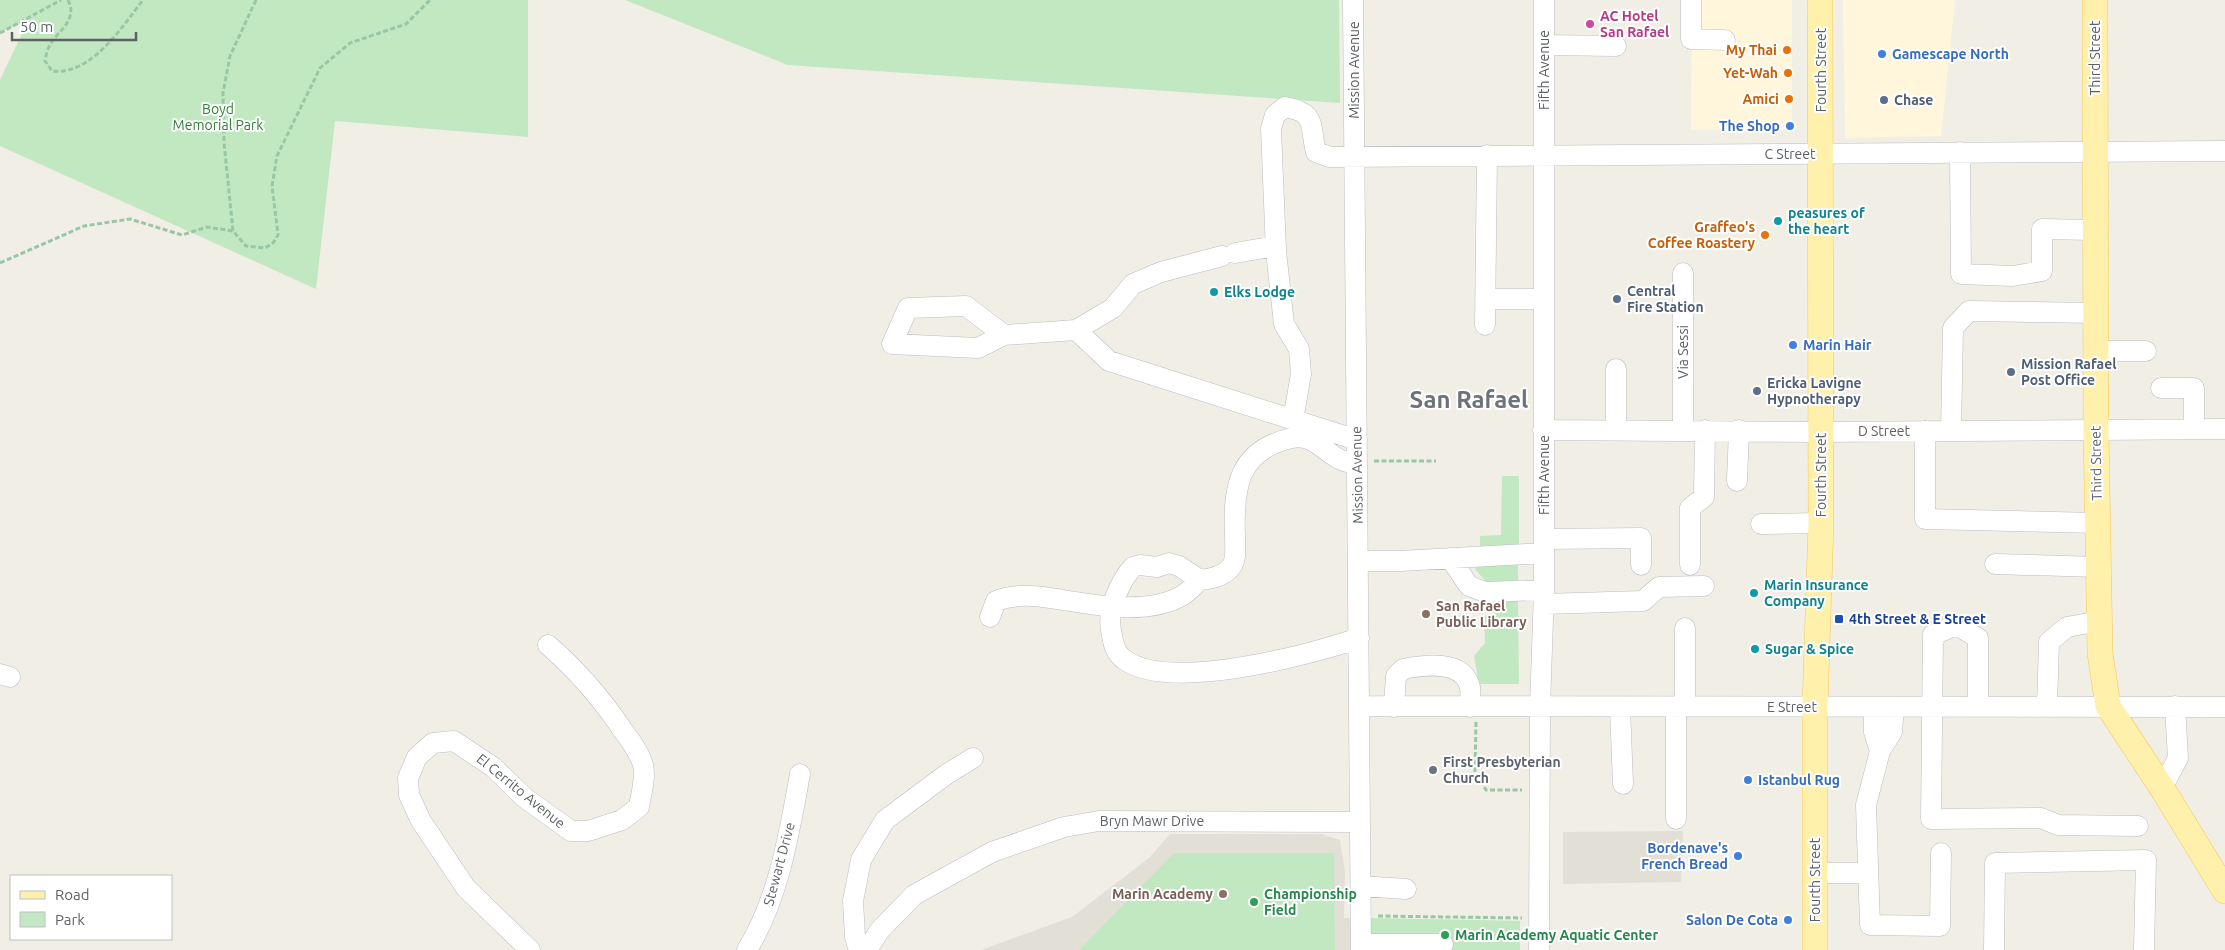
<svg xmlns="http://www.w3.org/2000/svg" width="2225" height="950" font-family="Ubuntu,sans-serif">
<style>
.commercial{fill:#fff6db}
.education{fill:#e2dfd6}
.green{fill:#c2e8c1}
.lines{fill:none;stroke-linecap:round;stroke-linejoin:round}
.minor-casing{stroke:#babdc2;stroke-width:21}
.major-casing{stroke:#f7c857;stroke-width:26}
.path{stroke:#99c7a5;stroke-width:3;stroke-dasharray:5 2.5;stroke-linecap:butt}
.minor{stroke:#fff;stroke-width:20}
.major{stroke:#fff0ab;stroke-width:25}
.hotel-dot{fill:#d1479c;stroke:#fff;stroke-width:2}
.food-dot{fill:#e8710a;stroke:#fff;stroke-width:2}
.shop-dot{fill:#3f7fe0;stroke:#fff;stroke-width:2}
.service-dot{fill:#5c6f8a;stroke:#fff;stroke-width:2}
.culture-dot{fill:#0f9aa8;stroke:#fff;stroke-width:2}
.education-dot{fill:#8d6e63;stroke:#fff;stroke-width:2}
.transit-dot{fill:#1a4fb4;stroke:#fff;stroke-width:2}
.worship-dot{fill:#6b7280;stroke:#fff;stroke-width:2}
.leisure-dot{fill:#2e9e5b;stroke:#fff;stroke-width:2}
.labels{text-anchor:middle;stroke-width:4;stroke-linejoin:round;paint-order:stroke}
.hotel-label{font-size:14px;font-weight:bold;fill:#b23c85;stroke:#fff;text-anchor:start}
.food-label{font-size:14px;font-weight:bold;fill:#c56008;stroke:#fff;text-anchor:end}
.shop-label{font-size:14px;font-weight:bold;fill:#366cbe;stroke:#fff;text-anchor:start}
.street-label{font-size:14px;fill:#5d6166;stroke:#fff}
.service-label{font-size:14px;font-weight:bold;fill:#4e5e75;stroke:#fff;text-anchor:start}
.park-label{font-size:14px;fill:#308233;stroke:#fff}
.culture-label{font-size:14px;font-weight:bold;fill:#0d838f;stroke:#fff;text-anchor:start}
.education-label{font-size:14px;font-weight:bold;fill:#785e54;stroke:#fff;text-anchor:start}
.transit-label{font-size:14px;font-weight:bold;fill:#164399;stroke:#fff;text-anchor:start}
.worship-label{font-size:14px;font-weight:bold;fill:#5b616d;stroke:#fff;text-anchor:start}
.leisure-label{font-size:14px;font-weight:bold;fill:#27864d;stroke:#fff;text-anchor:start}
.town-label{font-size:24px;font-weight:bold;fill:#6e7379;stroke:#fff}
</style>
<rect width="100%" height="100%" fill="#f0eee5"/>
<path class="commercial" d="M 1692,0 L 1792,0 L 1792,130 L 1691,130 Z
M 1843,0 L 1955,0 L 1941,136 L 1845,138 Z"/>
<path class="education" d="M 1683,831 L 1681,882 L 1563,884 L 1563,832 Z
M 1170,834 L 1321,834 L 1340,840 L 1345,871 L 1344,918 L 1520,921 L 1520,950 L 981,950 L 1072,917 L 1149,858 Z"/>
<path class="green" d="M 0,0 L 528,0 L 528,137 L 335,121 L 316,289 L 0,146 L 0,80 L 28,21 L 0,32 Z
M 625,0 L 1339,0 L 1340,103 L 788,65 Z
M 1502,476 L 1519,476 L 1519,548 L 1480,548 L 1480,536 L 1501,535 Z
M 1518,564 L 1518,584 L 1487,583 L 1475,569 L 1476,566 Z
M 1494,600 L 1518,600 L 1519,684 L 1479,684 L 1474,656 L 1485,643 L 1484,616 L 1493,616 Z
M 1174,853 L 1334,853 L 1335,950 L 1079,950 Z
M 1370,918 L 1520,921 L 1520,950 L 1370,950 Z"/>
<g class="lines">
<defs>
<path id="minor" d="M 1353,0 L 1361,950
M 1691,0 L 1691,39 L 1725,40
M 1544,45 L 1616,46
M 1960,152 L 1961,274 L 2013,276 L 2042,271 L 2042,229 L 2095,230
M 1235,253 L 1276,246
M 1683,273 L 1683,430
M 1485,299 L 1544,299
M 1485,325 L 1487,155
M 1076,330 L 1113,308 L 1133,284 L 1161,272 L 1222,256
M 1004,335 L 966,306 L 908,308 L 892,344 L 978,348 L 1004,335 L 1076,330 L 1109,361 L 1357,440
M 2096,351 L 2146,351
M 1616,369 L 1616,431
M 2161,388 L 2194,388 L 2194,429
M 1293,420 L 1301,374 L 1299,349 L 1284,324 L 1276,251 L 1271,129 L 1275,115 L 1285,107 C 1317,113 1309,123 1316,152 L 1330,157 L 2225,151
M 1543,430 L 1821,432 L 2225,429
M 1925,431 L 1925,519 L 2098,523
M 1951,431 L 1953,328 L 1969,311 L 2095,313
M 1357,463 C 1330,465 1319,432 1292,438 C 1237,450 1233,489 1235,537 C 1235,546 1237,560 1231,567 C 1224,576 1211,579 1200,580 L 1179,566 L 1169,563 L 1157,567 L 1140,565 L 1133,567 C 1120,581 1107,610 1111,630 C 1113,641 1114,653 1125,660 C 1170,692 1310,655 1359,638
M 1737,481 L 1739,430
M 1761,524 L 1821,523
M 1544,539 L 1641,538 L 1641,565
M 1450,558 L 1469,586 L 1485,592 L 1544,590
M 1358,561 L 1400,561 L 1544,553
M 1995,564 L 2099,567
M 1690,565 L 1690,508 L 1704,497 L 1705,430
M 1544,604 L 1643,601 L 1659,587 L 1704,586
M 990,617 L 996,601 C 1016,593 1036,596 1057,599 C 1094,605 1149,616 1183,595 C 1189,591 1195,585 1200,580
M 0,674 L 10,677
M 1360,706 L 2225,707
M 1978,706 L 1978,638 L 1956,625 L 1933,635 L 1931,819 L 2041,818 L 2058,825 L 2138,826
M 2047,706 L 2049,642 L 2067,627 L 2100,621
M 1394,707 L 1396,676 L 1403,669 C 1424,665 1463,659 1470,687 C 1471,693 1470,701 1470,707
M 1620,707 L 1623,784
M 1685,707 L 1685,628
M 1874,707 L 1874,732 L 1880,751
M 1894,707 L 1892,732 L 1880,751 L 1866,805 L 1870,925 L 1940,926 L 1941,853
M 2162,788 L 2178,758 L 2175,706
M 1676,819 L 1676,707
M 1815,873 L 1868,873
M 1361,886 L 1406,889
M 1361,944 L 1443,944
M 530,950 L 466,888 L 421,821 L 409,795 L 408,778 L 417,757 L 433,743 L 454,741 L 493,767 L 525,798 L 571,831 L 588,831 L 622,820 L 639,807 C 641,794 646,779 643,765 C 640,754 631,741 624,732 C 602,699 578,671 548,645
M 747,950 C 779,898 789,834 800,774
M 859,950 L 855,937 L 853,901 L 861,860 L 885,820 L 947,774 L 973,758
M 867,950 L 880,930 L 914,895 L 992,852 L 1064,827 L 1099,821 L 1360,822
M 1539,950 L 1540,707 L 1544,590 L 1544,0
M 1994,950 L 1995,863 L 2146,860 L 2144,950"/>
<path id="major" d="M 2095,0 L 2096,430 L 2100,653 L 2108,706 L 2162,788 L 2225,891
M 1815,950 L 1815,706 L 1821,523 L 1820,0"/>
</defs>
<use href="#minor" class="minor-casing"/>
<use href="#major" class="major-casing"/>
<path class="path" d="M 68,0 C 79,23 55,31 48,49 C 46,53 46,58 45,61 L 52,71 C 91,76 122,27 143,0
M 256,0 L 230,56 L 223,93 L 224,142 L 233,231 L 246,246 L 265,248 L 273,243 L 278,235 L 272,186 L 277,156 L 320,68 L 350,43 L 406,24 L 430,0
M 0,33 L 61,0
M 0,263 L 84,226 L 130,219 L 182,235 L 207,227 L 233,231
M 1374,461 L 1436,461
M 1476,722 L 1475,771 L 1486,790 L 1522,790
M 1378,916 L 1522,918"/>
<use href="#minor" class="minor"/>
<use href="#major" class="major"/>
</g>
<circle class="hotel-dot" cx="1590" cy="24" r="5"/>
<g class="food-dot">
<circle cx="1787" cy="50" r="5"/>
<circle cx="1788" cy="73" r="5"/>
<circle cx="1789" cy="99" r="5"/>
<circle cx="1765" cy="235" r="5"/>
</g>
<g class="shop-dot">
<circle cx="1882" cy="54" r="5"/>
<circle cx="1790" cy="126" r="5"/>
<circle cx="1793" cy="345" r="5"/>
<circle cx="1748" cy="780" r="5"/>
<circle cx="1738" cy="856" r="5"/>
<circle cx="1788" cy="920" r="5"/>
</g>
<g class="service-dot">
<circle cx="1884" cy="100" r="5"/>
<circle cx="1617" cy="299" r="5"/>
<circle cx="2011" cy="372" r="5"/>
<circle cx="1757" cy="391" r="5"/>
</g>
<g class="culture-dot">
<circle cx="1778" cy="221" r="5"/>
<circle cx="1214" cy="292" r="5"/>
<circle cx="1754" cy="593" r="5"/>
<circle cx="1755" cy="649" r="5"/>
</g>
<g class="education-dot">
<circle cx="1426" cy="614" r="5"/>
<circle cx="1223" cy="894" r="5"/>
</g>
<rect class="transit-dot" x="1834" y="614" width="10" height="10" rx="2.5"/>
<circle class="worship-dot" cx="1433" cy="770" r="5"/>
<g class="leisure-dot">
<circle cx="1254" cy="902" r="5"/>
<circle cx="1445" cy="935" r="5"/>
</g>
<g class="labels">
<g class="hotel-label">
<text x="1600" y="21">AC Hotel<tspan x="1600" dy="16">San Rafael</tspan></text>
</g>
<g class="food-label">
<text x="1777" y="55">My Thai</text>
<text x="1778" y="78">Yet-Wah</text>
<text x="1779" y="104">Amici</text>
<text x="1755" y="232">Graffeo's<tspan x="1755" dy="16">Coffee Roastery</tspan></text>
</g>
<g class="shop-label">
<text x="1892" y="59">Gamescape North</text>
<text x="1780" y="131" text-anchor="end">The Shop</text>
<text x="1803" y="350">Marin Hair</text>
<text x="1758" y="785">Istanbul Rug</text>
<text x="1728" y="853" text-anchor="end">Bordenave's<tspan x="1728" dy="16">French Bread</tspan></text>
<text x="1778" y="925" text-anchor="end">Salon De Cota</text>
</g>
<g class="street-label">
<text transform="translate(2095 58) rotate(-90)" y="5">Third Street</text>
<text transform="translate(1354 70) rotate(-90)" y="5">Mission Avenue</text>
<text transform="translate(1544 70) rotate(-90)" y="5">Fifth Avenue</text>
<text transform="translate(1821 70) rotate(-90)" y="5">Fourth Street</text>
<text x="1790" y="159">C Street</text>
<text transform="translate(1683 352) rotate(-90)" y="5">Via Sessi</text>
<text x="1884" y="436">D Street</text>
<text transform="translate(2096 463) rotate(-91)" y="5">Third Street</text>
<text transform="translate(1357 475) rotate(-91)" y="5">Mission Avenue</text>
<text transform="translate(1544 475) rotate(-90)" y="5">Fifth Avenue</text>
<text transform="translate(1821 475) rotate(-90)" y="5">Fourth Street</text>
<text x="1792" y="712">E Street</text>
<text transform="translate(521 791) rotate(39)" y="5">El Cerrito Avenue</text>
<text x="1152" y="826">Bryn Mawr Drive</text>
<text transform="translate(779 864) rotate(-75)" y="5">Stewart Drive</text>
<text transform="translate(1815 880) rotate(-90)" y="5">Fourth Street</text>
</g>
<g class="service-label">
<text x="1894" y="105">Chase</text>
<text x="1627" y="296">Central<tspan x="1627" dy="16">Fire Station</tspan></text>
<text x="2021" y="369">Mission Rafael<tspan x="2021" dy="16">Post Office</tspan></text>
<text x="1767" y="388">Ericka Lavigne<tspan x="1767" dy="16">Hypnotherapy</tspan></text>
</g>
<g class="park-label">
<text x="218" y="114">Boyd<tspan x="218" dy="16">Memorial Park</tspan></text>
</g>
<g class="culture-label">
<text x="1788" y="218">peasures of<tspan x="1788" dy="16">the heart</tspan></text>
<text x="1224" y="297">Elks Lodge</text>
<text x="1764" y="590">Marin Insurance<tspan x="1764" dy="16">Company</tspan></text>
<text x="1765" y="654">Sugar &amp; Spice</text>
</g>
<g class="education-label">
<text x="1436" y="611">San Rafael<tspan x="1436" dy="16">Public Library</tspan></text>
<text x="1213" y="899" text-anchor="end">Marin Academy</text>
</g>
<g class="transit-label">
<text x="1849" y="624">4th Street &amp; E Street</text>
</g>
<g class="worship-label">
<text x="1443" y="767">First Presbyterian<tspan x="1443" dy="16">Church</tspan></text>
</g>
<g class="leisure-label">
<text x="1264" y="899">Championship<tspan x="1264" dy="16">Field</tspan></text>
<text x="1455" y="940">Marin Academy Aquatic Center</text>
</g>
<g class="town-label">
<text x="1469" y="408">San Rafael</text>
</g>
</g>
<rect x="10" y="875" width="162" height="65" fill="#ffffff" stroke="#bec0c2"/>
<rect x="20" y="891" width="25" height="8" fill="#fff0ab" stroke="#bec0c2"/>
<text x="55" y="900" font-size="15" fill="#5d6166">Road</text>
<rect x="20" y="912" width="25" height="15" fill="#c2e8c1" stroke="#bec0c2"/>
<text x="55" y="925" font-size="15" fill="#5d6166">Park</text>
<path d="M12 32v8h124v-8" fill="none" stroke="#5d6166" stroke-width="2.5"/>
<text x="20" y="32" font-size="15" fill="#5d6166" stroke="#ffffff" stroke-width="4" paint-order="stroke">50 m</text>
</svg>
